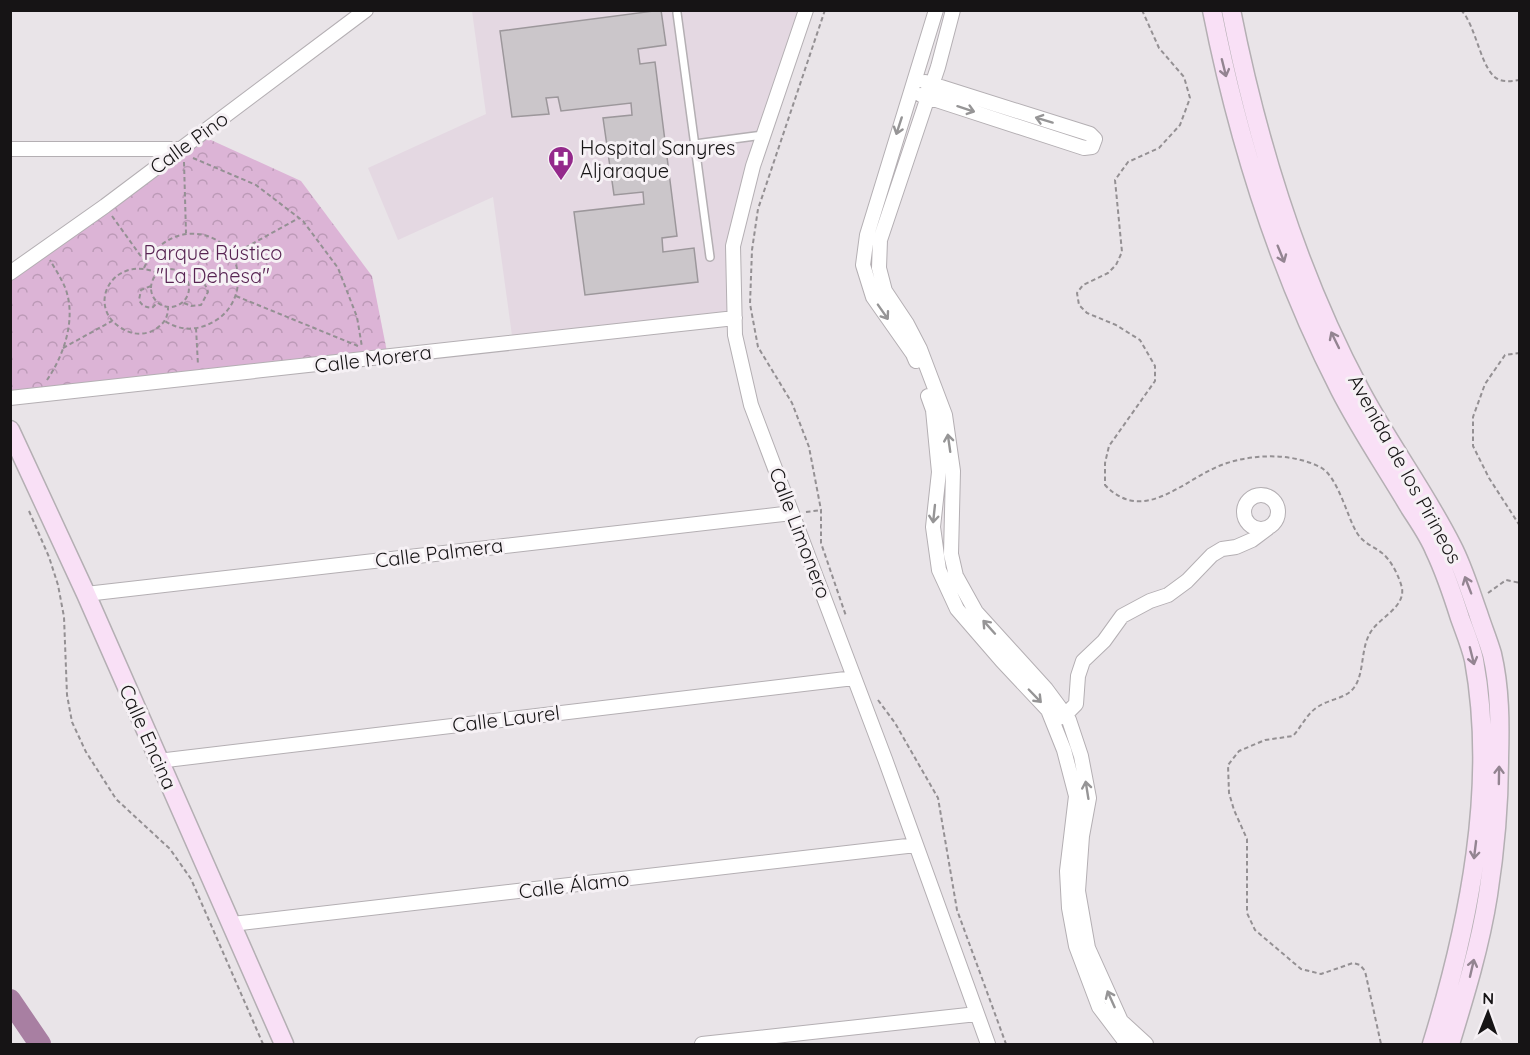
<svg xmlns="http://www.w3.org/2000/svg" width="1530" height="1055" font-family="Quicksand,sans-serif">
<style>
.built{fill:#e4d8e2}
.park{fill:url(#park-crowns)}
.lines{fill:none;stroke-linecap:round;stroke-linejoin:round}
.river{stroke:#a87fa2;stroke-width:22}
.building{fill:#cbc6ca;stroke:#9c979b;stroke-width:1.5}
.lane-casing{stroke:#b4afb3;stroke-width:10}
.street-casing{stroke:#b4afb3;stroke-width:16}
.secondary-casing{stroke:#b4afb3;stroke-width:21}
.path{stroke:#949093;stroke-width:2;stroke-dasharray:4.5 3;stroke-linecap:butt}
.lane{stroke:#fff;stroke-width:7}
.street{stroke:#fff;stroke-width:14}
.secondary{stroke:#f9e0f6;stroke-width:18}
.oneway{stroke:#938491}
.oneway2{stroke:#969596}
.labels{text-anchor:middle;stroke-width:6;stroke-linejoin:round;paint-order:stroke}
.street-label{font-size:20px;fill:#161415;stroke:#f6f1f5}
.poi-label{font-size:20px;fill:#161415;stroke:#f6f1f5;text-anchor:start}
.park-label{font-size:20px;fill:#582453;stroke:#f6f1f5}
</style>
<defs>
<pattern id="park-crowns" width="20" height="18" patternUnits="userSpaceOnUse" patternTransform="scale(1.5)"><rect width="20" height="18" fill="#dcb4d6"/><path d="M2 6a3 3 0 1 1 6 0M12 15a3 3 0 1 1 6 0" fill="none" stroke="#bc9ab7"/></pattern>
</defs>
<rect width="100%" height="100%" fill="#e9e4e8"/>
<path class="built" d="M 472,11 L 806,11 L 733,245 L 735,318 L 513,343 L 493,197 L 398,240 L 368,168 L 486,114 Z"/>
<path class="park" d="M 200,135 L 301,181 L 372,276 L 388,357 L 11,398 L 10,273 Z"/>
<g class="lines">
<path class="river" d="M 10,1000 L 40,1044"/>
</g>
<path class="building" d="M 661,10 L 666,45 L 638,49 L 640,64 L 655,62 L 677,236 L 662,238 L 663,252 L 694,248 L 698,282 L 585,295 L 574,212 L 644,204 L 643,192 L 614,195 L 603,118 L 632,115 L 631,103 L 561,111 L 558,97 L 546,98 L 549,114 L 512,117 L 500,31 Z"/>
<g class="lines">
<defs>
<path id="lane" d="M 677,13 L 710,257
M 695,144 L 763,135"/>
<path id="street" d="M 806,10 L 753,166 L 733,246 L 735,335 L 751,405 L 885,759 L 988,1044
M 953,10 L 938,67 L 880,240 L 879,268 L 885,291 L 907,324 L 920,349 L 945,415 L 953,471 L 951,554 L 956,576 L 976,612 L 1046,689 L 1069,720 L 1081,756 L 1089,798 L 1082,836 L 1078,891 L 1088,948 L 1121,1021 L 1146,1044
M 921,95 L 1084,148 L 1092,147 L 1095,139 L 1090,134 L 925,82
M 10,149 L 179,149
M 10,273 L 105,206 L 366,10
M 916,361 L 913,354 L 873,297 L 863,265 L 867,235 L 936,10
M 928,396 L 933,410 L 939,472 L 933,527 L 939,570 L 957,609 L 1002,661 L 1048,710 L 1064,750 L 1076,796 L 1067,871 L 1069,908 L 1076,946 L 1099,1007 L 1127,1044
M 10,398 L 735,318
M1244 512a17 17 0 1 1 34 0a17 17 0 1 1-34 0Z
M 86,594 L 792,513
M 1057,719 L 1065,715 L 1076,704 L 1078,676 L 1083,661 L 1104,641 L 1122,616 L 1150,601 L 1168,595 L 1187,581 L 1212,555 L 1222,549 L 1236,547 L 1252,540 L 1268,528
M 158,761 L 854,678
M 232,924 L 916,845
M 702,1044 L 977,1014"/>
<path id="secondary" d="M 1212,10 C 1238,141 1279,271 1340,390 C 1361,431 1387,469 1410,508 C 1419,522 1429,536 1435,551 C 1445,572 1453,596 1460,618 C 1465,632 1471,646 1474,660 C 1497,786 1469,924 1432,1044
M 1231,10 C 1257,141 1297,272 1360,390 C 1388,443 1425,492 1452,546 C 1463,567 1470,591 1478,613 C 1482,626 1488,640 1492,654 C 1500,688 1500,724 1499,758 C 1499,804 1495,850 1488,895 C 1480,946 1465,995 1450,1044
M 10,430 L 86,594 L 284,1044"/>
</defs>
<use href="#lane" class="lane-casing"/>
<use href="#street" class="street-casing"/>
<use href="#secondary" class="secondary-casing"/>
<path class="path" d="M 825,10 L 758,209 L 752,250 L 750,304 L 758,347 L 792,403 L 809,447 L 821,510 L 821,543 L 846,616
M 1142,10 L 1159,48 L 1184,77 L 1190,98 L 1180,125 L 1159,148 L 1128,162 L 1115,180 L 1122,252 L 1116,265 L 1108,273 L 1083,285 L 1077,293 L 1079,305 L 1087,313 L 1116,325 L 1140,340 L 1155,366 L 1155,381 L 1109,446 L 1105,463 L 1105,485 C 1145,527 1186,476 1227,463 C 1256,454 1292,453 1320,467 C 1338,476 1347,517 1357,533 C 1363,543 1373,546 1382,553 C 1391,560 1399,576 1402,588 C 1405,607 1381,617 1372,630 C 1359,648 1366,675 1352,690 C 1345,698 1328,700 1319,706 C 1307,713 1302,726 1293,736 L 1265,740 L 1239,751 L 1228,765 L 1229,793 L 1234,810 L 1247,839 L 1247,913 L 1255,930 L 1301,969 L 1321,974 L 1353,963 L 1360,965 L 1365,971 L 1381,1044
M 1461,10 C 1477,26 1481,74 1500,80 C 1506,82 1513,81 1520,80
M 193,158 L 256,185 L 303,221 L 338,268 L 357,317 L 362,347
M 184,162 L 186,233
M 112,216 L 145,262
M 232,255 L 299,218
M 144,268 C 170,210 248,231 237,290 C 234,304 225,316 213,322 C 197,331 180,331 165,321
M151 288a19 19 0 1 1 38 0a19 19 0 1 1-38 0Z
M 158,273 C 112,253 84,308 123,329 C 131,334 140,335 150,332 C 161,327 168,320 168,308
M 151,286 L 141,290 L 139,300 C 142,306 145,307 152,308 L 157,303
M 236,296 L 358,346
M 184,303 L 191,306 L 201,305 L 208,292 C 205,281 198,275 186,278
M 196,328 L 198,365
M 63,348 L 112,321
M 1520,353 L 1505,355 L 1485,384 L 1473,417 L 1473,446 L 1489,478 L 1520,526
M 47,380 C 64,355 76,320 66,290 C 62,279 55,269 50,260
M 29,511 L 49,557 L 58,585 L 64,617 L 67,695 L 72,722 L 86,752 L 116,799 L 170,849 L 191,879 L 263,1044
M 806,512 L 821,510
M 1488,593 L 1506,580 L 1520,583
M 878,700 L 895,723 L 938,798 L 957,910 L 1006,1044"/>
<use href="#lane" class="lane"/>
<use href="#street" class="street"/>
<use href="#secondary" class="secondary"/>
</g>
<defs><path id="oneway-shaft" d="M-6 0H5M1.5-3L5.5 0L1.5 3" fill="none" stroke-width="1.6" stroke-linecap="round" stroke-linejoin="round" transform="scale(1.5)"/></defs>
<g class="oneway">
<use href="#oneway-shaft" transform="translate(1224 68) rotate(76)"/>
<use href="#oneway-shaft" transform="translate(1281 254) rotate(68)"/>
<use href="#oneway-shaft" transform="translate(1335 340) rotate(-116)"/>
<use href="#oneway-shaft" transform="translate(1468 585) rotate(-111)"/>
<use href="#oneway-shaft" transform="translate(1472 656) rotate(76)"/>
<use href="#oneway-shaft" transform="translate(1499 775) rotate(-89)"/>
<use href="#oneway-shaft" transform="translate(1475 850) rotate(97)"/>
<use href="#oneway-shaft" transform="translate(1472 968) rotate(-77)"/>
</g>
<g class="oneway2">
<use href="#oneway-shaft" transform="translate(966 109) rotate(18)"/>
<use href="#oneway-shaft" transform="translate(1044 120) rotate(-163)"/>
<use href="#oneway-shaft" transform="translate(899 126) rotate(108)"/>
<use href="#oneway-shaft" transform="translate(883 312) rotate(55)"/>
<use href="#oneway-shaft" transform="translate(949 443) rotate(-98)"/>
<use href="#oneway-shaft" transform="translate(934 514) rotate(96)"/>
<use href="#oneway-shaft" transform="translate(989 627) rotate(-132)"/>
<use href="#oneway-shaft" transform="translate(1035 696) rotate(46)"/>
<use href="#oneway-shaft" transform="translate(1087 790) rotate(-99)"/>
<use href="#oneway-shaft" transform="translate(1111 999) rotate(-114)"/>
</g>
<defs>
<symbol id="hospital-pin" viewBox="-11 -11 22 30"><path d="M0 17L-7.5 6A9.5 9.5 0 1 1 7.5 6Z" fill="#94298b" stroke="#f6f1f5"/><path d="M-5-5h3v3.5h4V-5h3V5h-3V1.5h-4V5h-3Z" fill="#fff"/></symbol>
</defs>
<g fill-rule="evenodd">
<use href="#hospital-pin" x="546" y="144" width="30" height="40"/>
</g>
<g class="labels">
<g class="street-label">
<text transform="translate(189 143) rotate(-36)" y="7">Calle Pino</text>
<text transform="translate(373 359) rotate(-7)" y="7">Calle Morera</text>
<text transform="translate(1405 469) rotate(61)" y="7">Avenida de los Pirineos</text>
<text transform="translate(800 533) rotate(69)" y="7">Calle Limonero</text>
<text transform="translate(439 553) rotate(-7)" y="7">Calle Palmera</text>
<text transform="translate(506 719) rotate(-7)" y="7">Calle Laurel</text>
<text transform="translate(148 737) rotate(66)" y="7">Calle Encina</text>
<text transform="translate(574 885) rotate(-7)" y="7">Calle Álamo</text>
</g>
<g class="poi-label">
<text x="580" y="155">Hospital Sanyres<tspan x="580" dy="23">Aljaraque</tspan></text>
</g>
<g class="park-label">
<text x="213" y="260">Parque Rústico<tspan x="213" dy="23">"La Dehesa"</tspan></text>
</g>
</g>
<rect width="1530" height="1055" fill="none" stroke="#161415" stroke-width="24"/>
<g transform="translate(1488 1013) rotate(1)" stroke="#f6f1f5" stroke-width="4.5" paint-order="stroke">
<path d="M0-4.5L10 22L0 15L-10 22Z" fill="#161415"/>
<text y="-9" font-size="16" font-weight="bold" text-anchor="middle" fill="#161415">N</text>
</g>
</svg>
